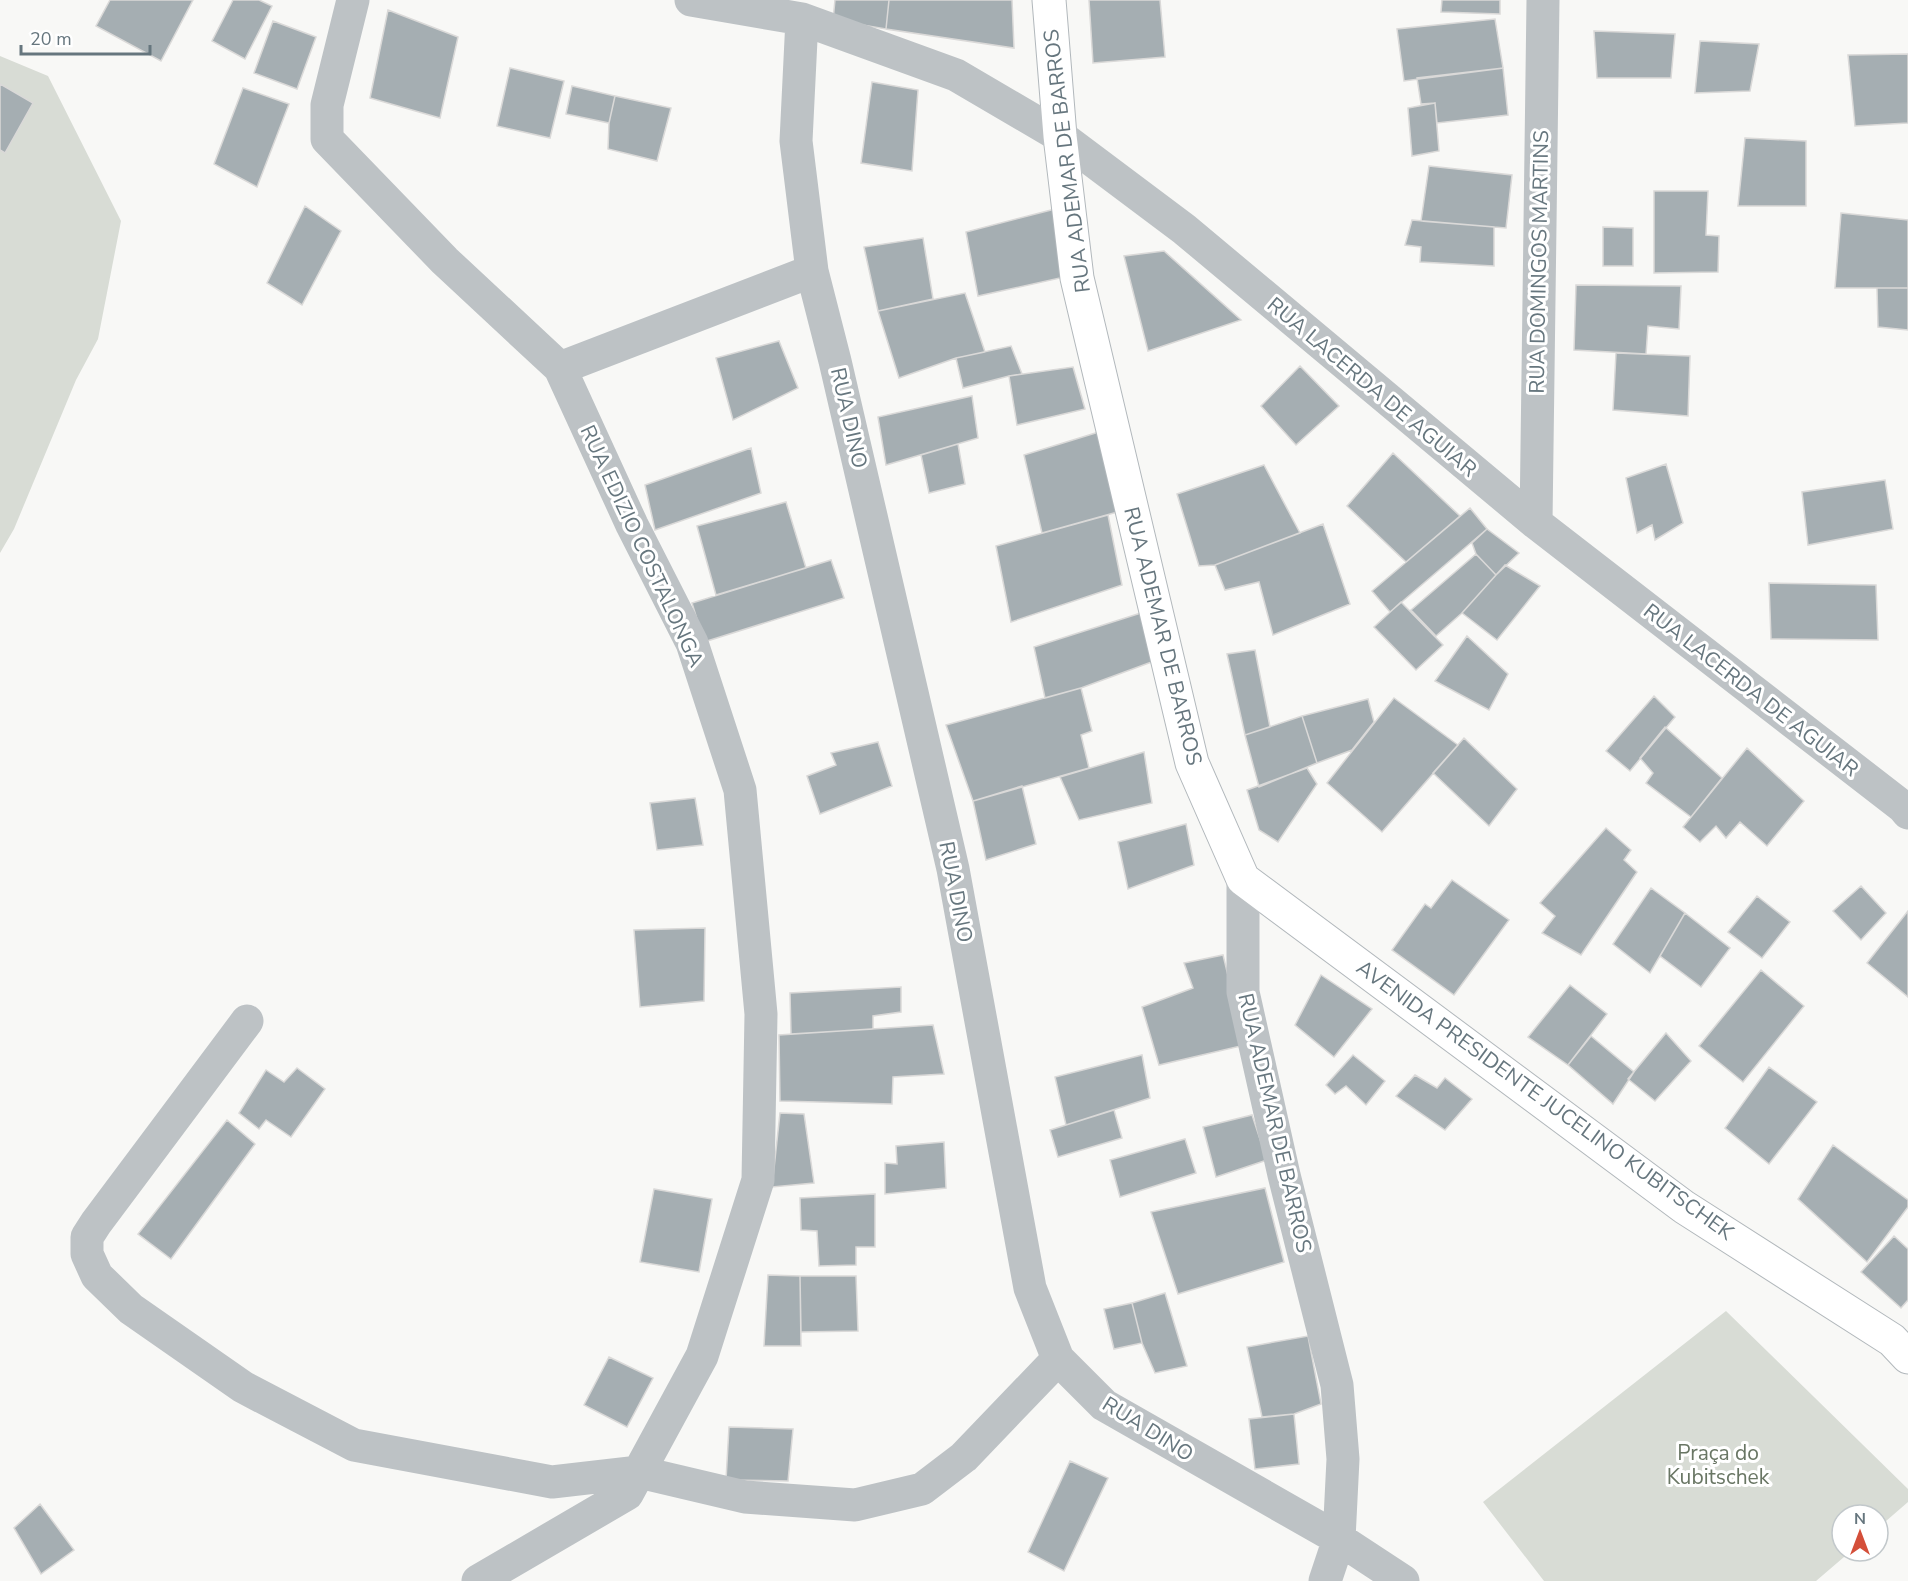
<svg xmlns="http://www.w3.org/2000/svg" width="1908" height="1581" font-family="'Nunito Sans',sans-serif">
<style>
.green{fill:#d8dcd5}
.building{fill:#a5aeb2;stroke:#dad9d8;stroke-width:1.5}
.lines{fill:none;stroke-linecap:round;stroke-linejoin:round}
.secondary-casing{stroke:#b2b8bc;stroke-width:35}
.street{stroke:#bdc2c5;stroke-width:33}
.secondary{stroke:#fff;stroke-width:33}
.labels{text-anchor:middle;stroke-width:6;stroke-linejoin:round;paint-order:stroke}
.street-label{font-size:21px;fill:#66767e;stroke:#fff}
.park-label{font-size:21px;fill:#697664;stroke:#fff}
</style>
<rect width="100%" height="100%" fill="#f8f8f6"/>
<path class="green" d="M 0,56 L 48,76 L 121,221 L 98,339 L 76,380 L 14,529 L 0,553 Z
M 1726,1311 L 1908,1489 L 1908,1502 L 1878,1528 L 1878,1515 L 1842,1515 L 1842,1551 L 1851,1551 L 1816,1581 L 1544,1581 L 1483,1502 Z"/>
<path class="building" d="M 110,0 L 193,0 L 161,61 L 96,26 Z
M 233,0 L 259,0 L 272,6 L 245,59 L 212,41 Z
M 835,0 L 889,0 L 886,29 L 833,20 Z
M 889,0 L 1012,0 L 1014,48 L 886,29 Z
M 1089,0 L 1160,0 L 1165,57 L 1093,63 Z
M 1442,0 L 1500,0 L 1500,14 L 1441,12 Z
M 388,10 L 458,37 L 440,118 L 370,98 Z
M 1495,19 L 1503,68 L 1404,81 L 1397,29 Z
M 273,21 L 316,37 L 297,89 L 254,73 Z
M 1594,31 L 1675,34 L 1671,78 L 1597,78 Z
M 1700,41 L 1759,44 L 1750,91 L 1695,93 Z
M 1908,54 L 1908,123 L 1855,126 L 1848,55 Z
M 510,68 L 564,81 L 550,138 L 497,126 Z
M 1503,68 L 1508,115 L 1437,123 L 1435,103 L 1421,104 L 1417,78 Z
M 872,82 L 918,90 L 912,171 L 861,163 Z
M 0,84 L 33,103 L 5,153 L 0,150 Z
M 572,86 L 615,96 L 609,123 L 566,114 Z
M 243,88 L 289,104 L 257,187 L 214,164 Z
M 615,96 L 671,108 L 657,161 L 608,149 L 609,123 Z
M 1435,103 L 1439,151 L 1412,156 L 1408,108 Z
M 1745,138 L 1806,141 L 1806,206 L 1738,206 Z
M 1429,166 L 1512,175 L 1506,228 L 1421,221 Z
M 1654,191 L 1708,191 L 1706,235 L 1719,236 L 1718,272 L 1654,273 Z
M 305,206 L 341,231 L 302,305 L 267,283 Z
M 1059,208 L 1069,276 L 978,296 L 966,232 Z
M 1841,213 L 1908,220 L 1908,288 L 1835,288 Z
M 1412,220 L 1494,227 L 1494,266 L 1420,262 L 1421,247 L 1405,245 Z
M 1603,227 L 1633,228 L 1633,266 L 1603,266 Z
M 923,238 L 933,299 L 878,311 L 864,247 Z
M 1164,251 L 1241,320 L 1148,351 L 1124,256 Z
M 1576,285 L 1681,286 L 1679,329 L 1648,326 L 1646,354 L 1574,350 Z
M 1877,288 L 1908,288 L 1908,330 L 1878,327 Z
M 965,293 L 985,352 L 956,358 L 899,378 L 878,311 Z
M 779,341 L 798,388 L 733,420 L 716,358 Z
M 1011,346 L 1022,374 L 1009,376 L 963,388 L 956,358 Z
M 1616,353 L 1690,356 L 1688,416 L 1613,410 Z
M 1300,366 L 1339,406 L 1296,445 L 1261,406 Z
M 1073,367 L 1085,409 L 1017,425 L 1009,376 Z
M 972,396 L 978,438 L 886,465 L 878,417 Z
M 1102,431 L 1121,511 L 1042,533 L 1024,455 Z
M 958,444 L 965,484 L 929,493 L 921,455 Z
M 751,448 L 761,493 L 655,530 L 645,485 Z
M 1393,453 L 1460,516 L 1406,562 L 1347,506 Z
M 1666,464 L 1683,523 L 1655,540 L 1652,525 L 1637,533 L 1626,478 Z
M 1264,465 L 1300,533 L 1215,565 L 1199,566 L 1177,494 Z
M 1885,480 L 1893,529 L 1808,545 L 1802,492 Z
M 786,502 L 806,568 L 716,595 L 697,526 Z
M 1470,508 L 1487,529 L 1390,612 L 1372,591 Z
M 1108,515 L 1122,585 L 1011,622 L 996,546 Z
M 1323,524 L 1350,604 L 1273,635 L 1259,582 L 1225,590 L 1215,565 Z
M 1487,529 L 1519,553 L 1496,575 L 1476,554 L 1472,543 Z
M 1476,554 L 1496,575 L 1462,613 L 1436,636 L 1411,610 Z
M 831,560 L 844,598 L 704,642 L 692,603 Z
M 1505,565 L 1540,586 L 1497,640 L 1462,613 Z
M 1769,583 L 1876,585 L 1878,640 L 1771,639 Z
M 1401,602 L 1443,645 L 1416,670 L 1374,627 Z
M 1144,612 L 1157,660 L 1081,688 L 1045,698 L 1034,647 Z
M 1467,636 L 1508,674 L 1489,710 L 1435,681 Z
M 1255,650 L 1270,727 L 1245,735 L 1227,654 Z
M 1081,688 L 1092,731 L 1081,735 L 1089,768 L 973,801 L 946,725 Z
M 1654,696 L 1675,717 L 1630,771 L 1606,751 Z
M 1394,698 L 1458,745 L 1382,832 L 1327,783 Z
M 1368,699 L 1374,722 L 1352,750 L 1317,763 L 1302,716 Z
M 1302,716 L 1317,763 L 1259,787 L 1245,735 Z
M 1665,727 L 1722,778 L 1691,817 L 1646,783 L 1653,773 L 1640,758 Z
M 1464,738 L 1517,789 L 1489,826 L 1433,773 Z
M 878,742 L 892,786 L 820,814 L 807,776 L 836,765 L 831,753 Z
M 1747,748 L 1804,801 L 1767,846 L 1740,822 L 1726,838 L 1716,826 L 1700,842 L 1683,827 Z
M 1144,752 L 1152,803 L 1079,820 L 1060,777 Z
M 1307,768 L 1317,784 L 1278,842 L 1259,830 L 1247,790 Z
M 1022,786 L 1036,844 L 986,860 L 973,801 Z
M 695,798 L 703,845 L 657,850 L 650,803 Z
M 1186,824 L 1194,865 L 1128,889 L 1118,842 Z
M 1606,828 L 1631,850 L 1624,860 L 1637,872 L 1581,955 L 1542,933 L 1555,916 L 1540,903 Z
M 1452,880 L 1509,920 L 1454,995 L 1392,950 L 1425,904 L 1431,908 Z
M 1861,886 L 1886,913 L 1861,940 L 1833,911 Z
M 1651,888 L 1685,913 L 1650,973 L 1613,944 Z
M 1757,896 L 1790,922 L 1762,958 L 1728,932 Z
M 1908,911 L 1908,997 L 1867,963 Z
M 1685,913 L 1730,948 L 1701,987 L 1660,956 Z
M 705,928 L 704,1001 L 640,1007 L 634,930 Z
M 1223,955 L 1245,1045 L 1159,1065 L 1142,1007 L 1193,988 L 1184,963 Z
M 1761,970 L 1804,1006 L 1743,1082 L 1699,1046 Z
M 1321,975 L 1372,1009 L 1334,1057 L 1295,1025 Z
M 1570,985 L 1607,1014 L 1568,1065 L 1528,1037 Z
M 901,987 L 901,1012 L 873,1016 L 873,1029 L 791,1034 L 790,993 Z
M 933,1025 L 944,1074 L 893,1077 L 892,1104 L 780,1101 L 779,1035 Z
M 1666,1033 L 1691,1061 L 1655,1101 L 1628,1079 Z
M 1591,1036 L 1634,1072 L 1613,1104 L 1568,1065 Z
M 1142,1055 L 1150,1098 L 1066,1125 L 1055,1077 Z
M 1353,1055 L 1385,1081 L 1366,1105 L 1346,1086 L 1335,1094 L 1326,1085 Z
M 1769,1067 L 1817,1102 L 1769,1164 L 1725,1128 Z
M 297,1068 L 325,1089 L 291,1137 L 266,1120 L 259,1129 L 239,1113 L 266,1070 L 284,1082 Z
M 1415,1075 L 1437,1088 L 1445,1078 L 1472,1099 L 1445,1130 L 1396,1096 Z
M 1114,1110 L 1122,1138 L 1058,1157 L 1050,1130 Z
M 780,1113 L 804,1114 L 814,1183 L 772,1187 Z
M 1252,1115 L 1267,1160 L 1216,1177 L 1203,1127 Z
M 227,1120 L 255,1144 L 171,1259 L 138,1234 Z
M 1185,1139 L 1196,1173 L 1120,1197 L 1110,1160 Z
M 944,1142 L 946,1188 L 885,1194 L 885,1163 L 897,1164 L 896,1146 Z
M 1833,1145 L 1908,1200 L 1908,1207 L 1867,1262 L 1798,1199 Z
M 1265,1188 L 1284,1262 L 1178,1294 L 1151,1212 Z
M 654,1189 L 712,1199 L 699,1272 L 640,1262 Z
M 875,1194 L 875,1247 L 856,1247 L 856,1265 L 819,1266 L 817,1231 L 801,1230 L 800,1198 Z
M 1894,1236 L 1908,1249 L 1908,1300 L 1901,1308 L 1861,1272 Z
M 768,1275 L 800,1276 L 801,1346 L 764,1346 Z
M 800,1276 L 856,1276 L 858,1331 L 801,1332 Z
M 1165,1293 L 1187,1366 L 1155,1373 L 1142,1343 L 1132,1303 Z
M 1132,1303 L 1142,1343 L 1114,1349 L 1104,1309 Z
M 1308,1336 L 1321,1404 L 1294,1414 L 1262,1417 L 1247,1347 Z
M 609,1357 L 653,1378 L 627,1427 L 584,1405 Z
M 1294,1414 L 1299,1464 L 1255,1469 L 1249,1419 Z
M 729,1427 L 793,1429 L 788,1481 L 726,1480 Z
M 1070,1461 L 1108,1478 L 1064,1571 L 1028,1552 Z
M 40,1504 L 74,1550 L 41,1574 L 14,1528 Z"/>
<g class="lines">
<defs>
<path id="secondary" d="M 1049,0 L 1060,136 L 1077,278 L 1192,763 L 1243,879 L 1684,1207 L 1892,1340 L 1908,1357"/>
</defs>
<use href="#secondary" class="secondary-casing"/>
<path class="street" d="M 353,0 L 327,105 L 327,139 L 445,261 L 560,368 L 632,525 L 692,643 L 740,790 L 761,1014 L 758,1180 L 702,1356 L 627,1494 L 478,1581
M 691,0 L 802,19 L 956,75 L 1060,136 L 1184,229 L 1536,523 L 1903,807 L 1908,813
M 802,19 L 796,141 L 812,271 L 835,361 L 953,869 L 1030,1288 L 1058,1359 L 1104,1405 L 1339,1539 L 1403,1581
M 560,368 L 812,271
M 1536,523 L 1543,0
M 1243,879 L 1243,992 L 1284,1175 L 1337,1385 L 1343,1459 L 1339,1539 L 1325,1581
M 247,1021 L 96,1223 L 87,1237 L 87,1254 L 97,1276 L 131,1309 L 243,1387 L 354,1445 L 552,1482 L 639,1472 L 745,1497 L 855,1505 L 922,1489 L 964,1457 L 1058,1359"/>
<use href="#secondary" class="secondary"/>
</g>
<g class="labels">
<g class="street-label">
<text transform="translate(1067 161) rotate(-97)" y="7">RUA ADEMAR DE BARROS</text>
<text transform="translate(1539 262) rotate(-89)" y="7">RUA DOMINGOS MARTINS</text>
<text transform="translate(1372 387) rotate(40)" y="7">RUA LACERDA DE AGUIAR</text>
<text transform="translate(849 418) rotate(77)" y="7">RUA DINO</text>
<text transform="translate(642 546) rotate(65)" y="7">RUA EDIZIO COSTALONGA</text>
<text transform="translate(1163 636) rotate(76)" y="7">RUA ADEMAR DE BARROS</text>
<text transform="translate(1751 690) rotate(38)" y="7">RUA LACERDA DE AGUIAR</text>
<text transform="translate(956 892) rotate(79)" y="7">RUA DINO</text>
<text transform="translate(1545 1100) rotate(36)" y="7">AVENIDA PRESIDENTE JUCELINO KUBITSCHEK</text>
<text transform="translate(1275 1123) rotate(77)" y="7">RUA ADEMAR DE BARROS</text>
<text transform="translate(1148 1429) rotate(32)" y="7">RUA DINO</text>
</g>
<g class="park-label">
<text x="1718" y="1460">Praça do<tspan x="1718" dy="24">Kubitschek</tspan></text>
</g>
</g>
<g transform="translate(1860 1533)"><circle r="28" fill="#ffffff" stroke="#c2c8cb" stroke-width="1.5"/>
<path d="M0-4.5L10 22L0 15L-10 22Z" fill="#d44f3a"/>
<text y="-9" font-size="16" font-weight="bold" text-anchor="middle" fill="#66767e">N</text>
</g>
<path d="M21 45v9h129v-9" fill="none" stroke="#66767e" stroke-width="3"/>
<text x="30" y="45" font-size="18" fill="#66767e" stroke="#ffffff" stroke-width="4.5" paint-order="stroke">20 m</text>
</svg>
